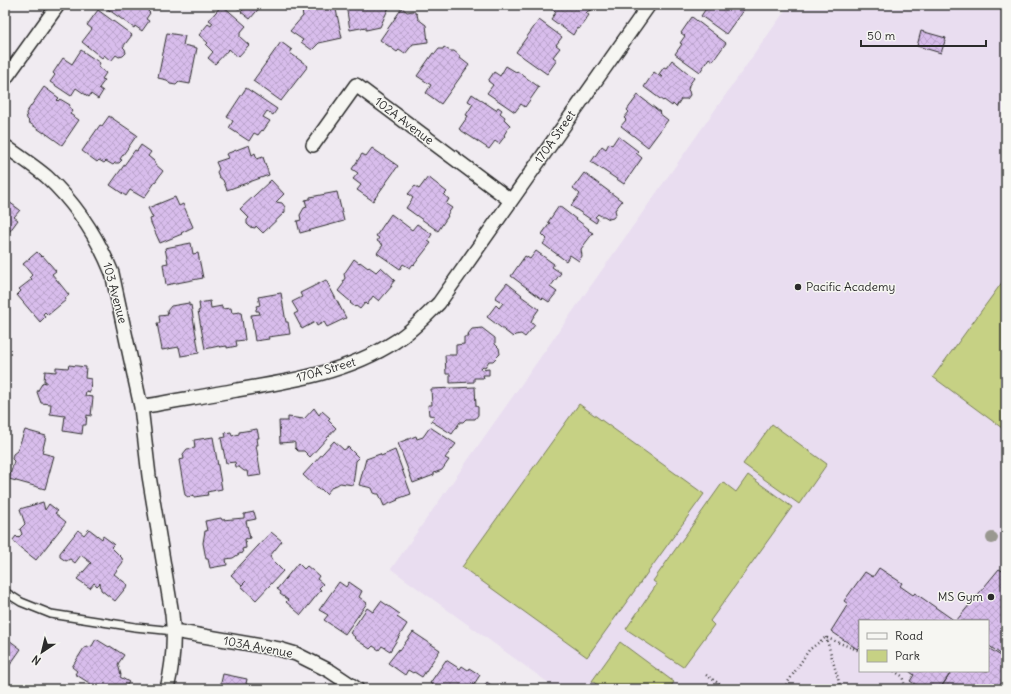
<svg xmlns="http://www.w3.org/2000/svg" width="1011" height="694" font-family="Delius,sans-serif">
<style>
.built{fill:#e9ddf0;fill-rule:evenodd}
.green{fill:#c6d184;stroke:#787e58}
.building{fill:url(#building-cross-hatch);stroke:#2b2b2b}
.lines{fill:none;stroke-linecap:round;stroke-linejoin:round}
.service-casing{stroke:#2b2b2b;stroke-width:10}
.minor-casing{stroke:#2b2b2b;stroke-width:16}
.path{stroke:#2b2b2b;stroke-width:2.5;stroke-dasharray:1 3;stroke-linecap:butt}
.service{stroke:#f6f6f2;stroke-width:7}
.minor{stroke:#f6f6f2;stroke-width:13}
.tree{fill:#999890}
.poi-dot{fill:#2b2b2b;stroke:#f6f6f2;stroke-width:1.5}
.labels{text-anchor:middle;stroke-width:3;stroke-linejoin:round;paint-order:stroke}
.street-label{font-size:12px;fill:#2b2b2b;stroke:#f6f6f2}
.poi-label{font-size:12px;fill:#2b2b2b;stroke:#f6f6f2;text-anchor:start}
</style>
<defs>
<pattern id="building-cross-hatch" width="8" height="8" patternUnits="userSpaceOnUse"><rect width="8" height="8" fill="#d8bdec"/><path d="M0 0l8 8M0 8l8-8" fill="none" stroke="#baa3cb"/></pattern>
</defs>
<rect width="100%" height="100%" fill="#f0ebf1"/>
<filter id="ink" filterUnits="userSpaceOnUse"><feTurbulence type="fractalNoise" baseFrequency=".025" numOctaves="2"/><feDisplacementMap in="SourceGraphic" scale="8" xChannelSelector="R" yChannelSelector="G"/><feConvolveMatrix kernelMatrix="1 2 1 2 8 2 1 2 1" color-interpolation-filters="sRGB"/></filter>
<g filter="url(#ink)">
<path class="built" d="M 789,5 L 1006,5 L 1006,689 L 557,689 L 391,569 ZM 860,621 L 988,621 L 988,671 L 860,671 Z"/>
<path class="green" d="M 1006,277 L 1006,431 L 933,377 Z
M 579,404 L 704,494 L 587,657 L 462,567 Z
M 772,424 L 827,464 L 799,504 L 743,464 Z
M 748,475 L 792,507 L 710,621 L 714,625 L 683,667 L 626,629 L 657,584 L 653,581 L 723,482 L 736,492 Z
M 620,642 L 674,682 L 669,689 L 603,689 L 592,681 Z"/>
<path class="building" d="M 102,5 L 152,5 L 148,11 L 150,13 L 146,19 L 149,21 L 142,31 L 135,26 L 134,28 Z
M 222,5 L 246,26 L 240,33 L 240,37 L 249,45 L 238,57 L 229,49 L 215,64 L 208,58 L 213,52 L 206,45 L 208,43 L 199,35 L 208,24 L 211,26 L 213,23 L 209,20 Z
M 233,5 L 264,5 L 262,7 L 261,6 L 250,19 L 241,12 L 244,9 L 241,7 L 239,9 Z
M 311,5 L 335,5 L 342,38 L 319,43 L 312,50 L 301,42 L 303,40 L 290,31 L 303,16 L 302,11 L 306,6 Z
M 346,5 L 390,5 L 380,27 L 366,30 L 366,27 L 350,30 Z
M 546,5 L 591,5 L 592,10 L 588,11 L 586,13 L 589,15 L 579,29 L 577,28 L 573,35 L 551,19 L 556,12 Z
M 705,5 L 747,5 L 726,34 L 701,16 L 707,7 Z
M 402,8 L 407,12 L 413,11 L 417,14 L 418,19 L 426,25 L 428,42 L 413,44 L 405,54 L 399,50 L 397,52 L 380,40 Z
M 98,10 L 132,35 L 123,47 L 125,49 L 126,53 L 123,56 L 119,57 L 116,55 L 111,61 L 104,55 L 102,58 L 82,42 L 92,29 L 87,25 Z
M 692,17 L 726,43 L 713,61 L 709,58 L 700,72 L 675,54 L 682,44 L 680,43 L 685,36 L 681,33 Z
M 539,20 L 562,37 L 556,45 L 560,48 L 553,57 L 557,60 L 547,74 L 516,52 Z
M 921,31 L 946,38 L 941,53 L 917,46 Z
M 167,33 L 185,36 L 183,45 L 197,48 L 190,84 L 179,82 L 176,85 L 170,84 L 167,80 L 158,78 Z
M 281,42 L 292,50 L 290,53 L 308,66 L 281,101 L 253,81 Z
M 444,47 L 450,51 L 454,51 L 459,55 L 460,58 L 469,65 L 441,104 L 426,93 L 431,85 L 417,76 L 433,53 L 435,54 L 439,49 L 443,49 Z
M 81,50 L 100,63 L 98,67 L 106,73 L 102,79 L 105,80 L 99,88 L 103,91 L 98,99 L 91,94 L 89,97 L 76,88 L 71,96 L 50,82 L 55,75 L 53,73 L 63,58 L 72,64 Z
M 672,60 L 694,78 L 689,85 L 688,90 L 689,91 L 690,95 L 687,99 L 681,99 L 676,107 L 673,104 L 672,106 L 664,100 L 663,101 L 644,87 L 654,72 L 662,78 L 662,77 L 659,74 L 664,67 L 666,68 Z
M 506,66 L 516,72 L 517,71 L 539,87 L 525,107 L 521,104 L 515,112 L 487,93 L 493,85 L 488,81 L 494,72 L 500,76 Z
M 44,87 L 59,98 L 57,100 L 58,101 L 60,99 L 70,105 L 69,107 L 71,108 L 72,111 L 70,114 L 79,120 L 62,145 L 44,132 L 44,133 L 28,122 L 29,121 L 27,119 L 26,113 Z
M 246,88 L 277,109 L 273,115 L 267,111 L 263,117 L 270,121 L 263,131 L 262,130 L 258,135 L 254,133 L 249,141 L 229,128 L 233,121 L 227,117 Z
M 472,94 L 496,110 L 498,107 L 502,110 L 500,113 L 505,117 L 504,119 L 510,125 L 504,135 L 505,136 L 499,144 L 495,141 L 489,149 L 459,129 L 468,116 L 466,115 L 473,104 L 468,101 Z
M 638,95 L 660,112 L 659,113 L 668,120 L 648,147 L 621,126 L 626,120 L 624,118 L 629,112 L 627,110 Z
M 109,116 L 137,135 L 120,159 L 122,160 L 119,163 L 115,163 L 113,165 L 106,161 L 104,163 L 99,160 L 97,162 L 82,151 L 100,125 L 102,126 Z
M 618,136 L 638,151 L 636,153 L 642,158 L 624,184 L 591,162 L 602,146 L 606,149 L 609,143 L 612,145 Z
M 141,145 L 151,152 L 148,156 L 154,161 L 155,164 L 163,171 L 144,198 L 130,190 L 126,196 L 110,185 L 135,150 L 137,151 Z
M 249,145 L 252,155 L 255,153 L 257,159 L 263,157 L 269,175 L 227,190 L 223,180 L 219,177 L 217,172 L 219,169 L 216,162 L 228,158 L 226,154 Z
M 372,148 L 398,166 L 373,201 L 357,190 L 361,185 L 353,179 L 358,173 L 352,169 L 362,154 L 366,156 Z
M 584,173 L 622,201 L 615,210 L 616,214 L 613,218 L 609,219 L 604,216 L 601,216 L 598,214 L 595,217 L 598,219 L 596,223 L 571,206 L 580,194 L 573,188 Z
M 428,177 L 447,192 L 444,195 L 449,199 L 446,204 L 452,208 L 447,215 L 448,216 L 438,231 L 406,208 L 413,198 L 408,194 L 415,186 L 419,189 Z
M 271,180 L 284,194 L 276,202 L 282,203 L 285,207 L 285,212 L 263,233 L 256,226 L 255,228 L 250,227 L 247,224 L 247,220 L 249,218 L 240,209 Z
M 337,192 L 344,221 L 300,233 L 297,221 L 301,220 L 300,215 L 304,208 L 307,207 L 305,200 L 310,199 L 310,197 Z
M 175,197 L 179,206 L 183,204 L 193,227 L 181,233 L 182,234 L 160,243 L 151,223 L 150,219 L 153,218 L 148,208 Z
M 5,199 L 20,210 L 14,217 L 18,220 L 7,235 L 5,233 Z
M 559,206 L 589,229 L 588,230 L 593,233 L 581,249 L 582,256 L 579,261 L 570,255 L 566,261 L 543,244 L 547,239 L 542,234 L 550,223 L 548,222 Z
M 391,214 L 412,230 L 417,224 L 432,234 L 428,241 L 431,243 L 414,265 L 413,264 L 410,268 L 403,264 L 400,269 L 377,253 L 383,245 L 377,241 L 379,238 L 376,236 Z
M 191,243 L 193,254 L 198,253 L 203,278 L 166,285 L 163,264 L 168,263 L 165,248 Z
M 536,251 L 554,264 L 552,267 L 561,273 L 550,287 L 557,292 L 549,302 L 543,298 L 542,299 L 511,276 L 525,256 L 530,259 Z
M 37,252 L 42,257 L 43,256 L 56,271 L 52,274 L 69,295 L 65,298 L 66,300 L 48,315 L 45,312 L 43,314 L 45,317 L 40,322 L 17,295 L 21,291 L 19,289 L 32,279 L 30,277 L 32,275 L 23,264 Z
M 354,259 L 359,263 L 360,262 L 368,268 L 369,267 L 376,272 L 381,267 L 395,280 L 390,286 L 392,286 L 379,301 L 373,296 L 367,305 L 365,303 L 360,309 L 356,306 L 355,307 L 350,303 L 351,302 L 338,291 L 344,283 L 343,281 L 345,278 L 344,274 Z
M 326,280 L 346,318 L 327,327 L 324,322 L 317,326 L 315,322 L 302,329 L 294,314 L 298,312 L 292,302 L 302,297 L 300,293 Z
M 507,283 L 522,295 L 521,296 L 539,309 L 532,319 L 531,323 L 535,325 L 525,337 L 521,334 L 515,335 L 513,337 L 487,317 L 496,305 L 499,308 L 503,303 L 495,298 Z
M 281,293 L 286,322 L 288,322 L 290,334 L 268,337 L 269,339 L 255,341 L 251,315 L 260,314 L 259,311 L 256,311 L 256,309 L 257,308 L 256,306 L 260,305 L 258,297 Z
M 210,301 L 211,308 L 222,306 L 222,309 L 231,308 L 232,313 L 241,312 L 245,340 L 236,341 L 237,346 L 227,348 L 227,346 L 220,347 L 219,346 L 205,349 L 198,311 L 200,310 L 199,303 Z
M 189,303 L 189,306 L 191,305 L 199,353 L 181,356 L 179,347 L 162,350 L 157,323 L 160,323 L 159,316 L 168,315 L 167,311 L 171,306 Z
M 482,328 L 495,338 L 495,344 L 499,348 L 500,354 L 493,361 L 489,361 L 485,367 L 483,366 L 481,368 L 481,370 L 489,369 L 489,375 L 483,375 L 484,378 L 474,378 L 474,382 L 450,383 L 450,374 L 446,374 L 445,355 L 456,355 L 456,345 L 464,344 L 464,337 L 469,337 L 468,334 L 472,329 Z
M 69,365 L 86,367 L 85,378 L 91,379 L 90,392 L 86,391 L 85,396 L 93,397 L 91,416 L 87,415 L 86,425 L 83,425 L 82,434 L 63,431 L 65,416 L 50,414 L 51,404 L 41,403 L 37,392 L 43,382 L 46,383 L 46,381 L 44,381 L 45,371 L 56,372 L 56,367 L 68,368 Z
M 475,387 L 476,406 L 478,407 L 478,415 L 475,419 L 466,419 L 463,422 L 460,422 L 452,434 L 431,421 L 435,416 L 429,415 L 428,405 L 432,405 L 431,389 Z
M 314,408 L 319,415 L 322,411 L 330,418 L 328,420 L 336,428 L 310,457 L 304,451 L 298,451 L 295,448 L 295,443 L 293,442 L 280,443 L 279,421 L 288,421 L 288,417 L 304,419 Z
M 430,427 L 456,444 L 445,458 L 449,460 L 442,470 L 434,473 L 434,475 L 413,483 L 398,443 L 416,436 L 417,439 L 423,437 Z
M 257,429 L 259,438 L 257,438 L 258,445 L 256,445 L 261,475 L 248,477 L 247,471 L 244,471 L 239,467 L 236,467 L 235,462 L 226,463 L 221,438 L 226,437 L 225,433 L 231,432 L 232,436 L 239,434 L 239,432 Z
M 25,430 L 46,436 L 42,453 L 54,456 L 45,489 L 9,479 L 14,461 L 12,459 L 13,454 L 17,451 Z
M 213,437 L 222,489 L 207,492 L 208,495 L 194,497 L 194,495 L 188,497 L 185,495 L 179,460 L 184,459 L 183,454 L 187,449 L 195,448 L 194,440 Z
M 334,441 L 344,450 L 348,447 L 359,458 L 356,461 L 353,485 L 340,483 L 337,485 L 333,486 L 326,494 L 321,489 L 319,490 L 303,475 Z
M 395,450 L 411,494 L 397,499 L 398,500 L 384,506 L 379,494 L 377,494 L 374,493 L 372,488 L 359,485 L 366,459 L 380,454 L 381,456 Z
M 43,502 L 45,510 L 49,504 L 58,511 L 55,513 L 66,522 L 36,560 L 17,545 L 13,540 L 16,536 L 18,538 L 22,534 L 20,529 L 25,524 L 20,509 Z
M 254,512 L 256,519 L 246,521 L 250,538 L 245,539 L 246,548 L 242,549 L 243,553 L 239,554 L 233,558 L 226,559 L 227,565 L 210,568 L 208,559 L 206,559 L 203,543 L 205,531 L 207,531 L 205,521 L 221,518 L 222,520 L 244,518 L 244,514 Z
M 89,529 L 102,539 L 103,536 L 114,544 L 111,547 L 122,558 L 123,562 L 114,574 L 128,585 L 115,601 L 101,590 L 100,583 L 97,586 L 94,583 L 90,588 L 77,579 L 91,563 L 81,555 L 75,563 L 70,559 L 66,561 L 60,557 L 60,553 L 78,530 L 84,535 Z
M 271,532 L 282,541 L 270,556 L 272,560 L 283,571 L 256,600 L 241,586 L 246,581 L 242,585 L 231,575 Z
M 298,563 L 304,569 L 307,566 L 319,576 L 317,579 L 323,584 L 319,588 L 321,590 L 301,615 L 286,602 L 288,600 L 280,594 L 281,592 L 277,589 Z
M 879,568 L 902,583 L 900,586 L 913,595 L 915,593 L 955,621 L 860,621 L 860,646 L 857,649 L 831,631 L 848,604 L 844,601 L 865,572 L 873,577 Z
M 999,569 L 1006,573 L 1006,658 L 988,645 L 988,621 L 956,621 Z
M 339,582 L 346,587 L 349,582 L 362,591 L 359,597 L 367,603 L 345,634 L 324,620 L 328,615 L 319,610 Z
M 381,601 L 400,614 L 397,617 L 407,624 L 390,651 L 382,646 L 379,650 L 373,646 L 370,649 L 354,638 L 355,637 L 350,633 L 367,608 L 373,612 Z
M 413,632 L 440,650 L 422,677 L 414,672 L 413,673 L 408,670 L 405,675 L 388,663 L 399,649 L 400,650 Z
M 5,637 L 21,649 L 5,672 Z
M 96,639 L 109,647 L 110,646 L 124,655 L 118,664 L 121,675 L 120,677 L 129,682 L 124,689 L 93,689 L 94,686 L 75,674 L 77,671 L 72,667 L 84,648 L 92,646 Z
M 988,648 L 1006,659 L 1006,689 L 940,689 L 952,671 L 988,671 Z
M 446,660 L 460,669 L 462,666 L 468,670 L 469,668 L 480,675 L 471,689 L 438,689 L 430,683 Z
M 909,671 L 952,671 L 941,687 L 935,689 L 932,687 L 931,689 L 922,689 L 910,681 L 914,675 Z
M 223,674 L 247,679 L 246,684 L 255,686 L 255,689 L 221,689 L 222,688 L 220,687 Z
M 487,682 L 495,688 L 498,685 L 501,684 L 506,689 L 482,689 Z"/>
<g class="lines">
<defs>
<path id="service" d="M 5,592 L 21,602 L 51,614 L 135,627 L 174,631"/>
<path id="minor" d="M 5,79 L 58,5
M 313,145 L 356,85 L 510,200
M 5,146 C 19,156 34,166 47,177 C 76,204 97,236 112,273 L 141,407 L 149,476 L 172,614 C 175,640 173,664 167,689
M 141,407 C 173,401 205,396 237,390 C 292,381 349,372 396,341 C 412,331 426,316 439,303 L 649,5
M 174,631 L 279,649 L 296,654 L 330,671 L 357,689"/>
</defs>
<use href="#service" class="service-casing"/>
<use href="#minor" class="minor-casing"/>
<path class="path" d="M 826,637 L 841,689
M 827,638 L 860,651
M 894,671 L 902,676 L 906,689
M 706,675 L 727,689
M 784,688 L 809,650 L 826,637"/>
<use href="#service" class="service"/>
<use href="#minor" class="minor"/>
</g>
<circle class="tree" cx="992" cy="538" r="6"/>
</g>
<g class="poi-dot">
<circle cx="798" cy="287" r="4"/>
<circle cx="991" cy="597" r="4"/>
</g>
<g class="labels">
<g class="street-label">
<text transform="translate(404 121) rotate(37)" y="4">102A Avenue</text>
<text transform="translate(555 137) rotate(-55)" y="4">170A Street</text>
<text transform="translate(115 293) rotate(75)" y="4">103 Avenue</text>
<text transform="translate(326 370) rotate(-16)" y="4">170A Street</text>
<text transform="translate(258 647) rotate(11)" y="4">103A Avenue</text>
</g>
<g class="poi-label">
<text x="806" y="291">Pacific Academy</text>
<text x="983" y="601" text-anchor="end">MS Gym</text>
</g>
</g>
<rect width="1011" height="694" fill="none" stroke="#f6f6f2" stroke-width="20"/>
<rect x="10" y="10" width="991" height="674" fill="none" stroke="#2b2b2b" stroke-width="1.5" filter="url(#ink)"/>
<rect x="859" y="620" width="130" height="52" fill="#f6f6f2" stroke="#a5a5a2"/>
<rect x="867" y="633" width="20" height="6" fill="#f6f6f2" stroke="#a5a5a2"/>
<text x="895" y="640" font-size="12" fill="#2b2b2b">Road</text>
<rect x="867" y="650" width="20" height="12" fill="#c6d184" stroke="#a5a5a2"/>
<text x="895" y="660" font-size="12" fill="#2b2b2b">Park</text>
<g transform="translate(42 652) rotate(215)" stroke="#f6f6f2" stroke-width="3" paint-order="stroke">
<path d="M0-3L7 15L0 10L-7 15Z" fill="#2b2b2b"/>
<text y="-6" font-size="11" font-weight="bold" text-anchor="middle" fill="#2b2b2b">N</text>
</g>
<path d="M861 40v6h125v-6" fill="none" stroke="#2b2b2b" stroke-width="2"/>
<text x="867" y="40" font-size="12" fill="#2b2b2b" stroke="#f6f6f2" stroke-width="3" paint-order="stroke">50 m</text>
</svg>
